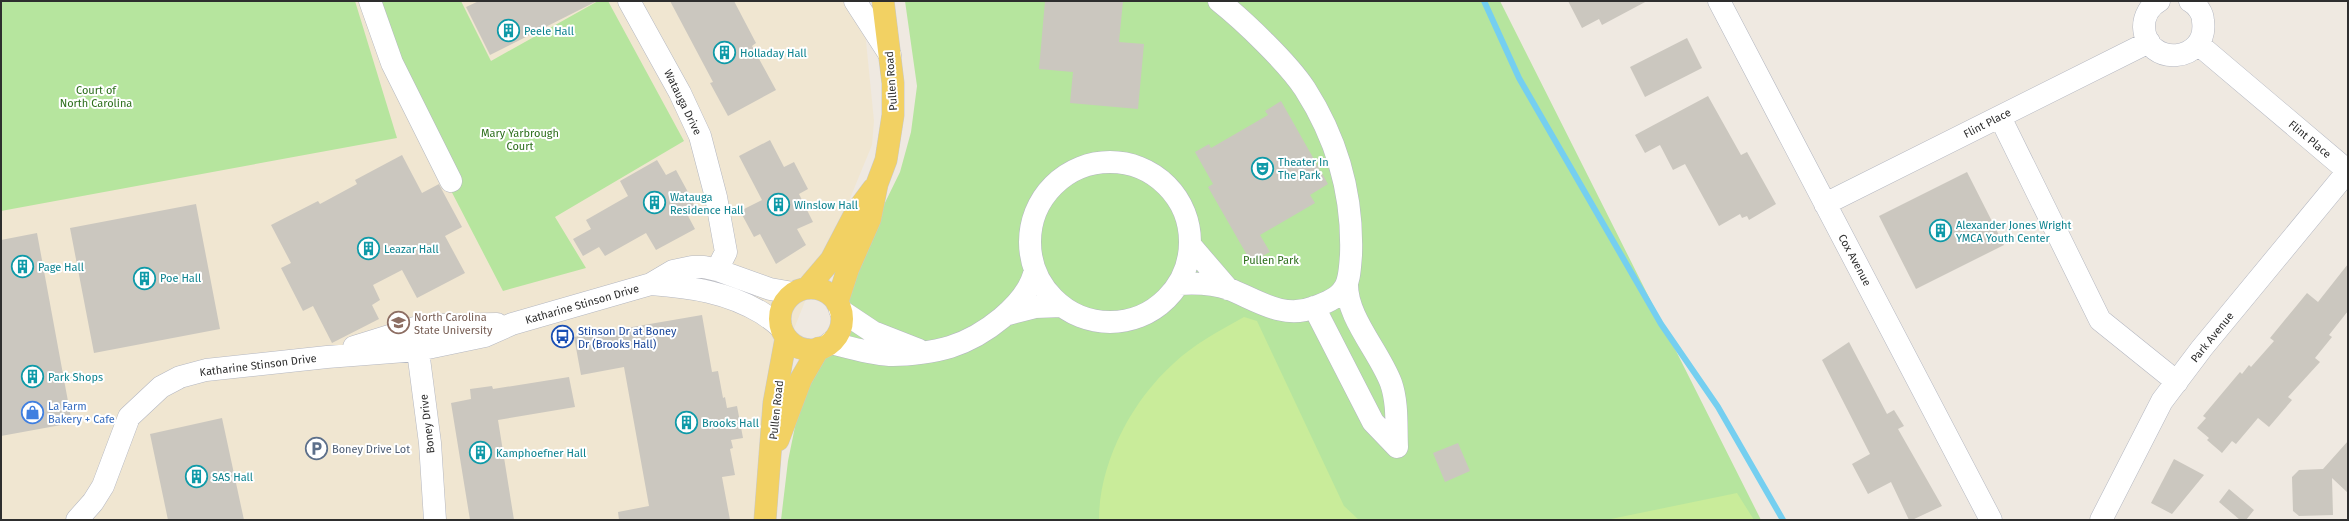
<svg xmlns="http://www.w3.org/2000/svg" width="2349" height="521" font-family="'Fira Sans',sans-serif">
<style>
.education{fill:#f0e6d1}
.green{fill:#b6e59e}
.pitch{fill:#c9ec9a}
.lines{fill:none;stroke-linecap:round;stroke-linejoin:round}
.stream{stroke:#75cff0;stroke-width:6}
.building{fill:#cbc7bf}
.minor-casing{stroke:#b4b7c1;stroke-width:23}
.major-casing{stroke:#c9c9c9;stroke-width:23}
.minor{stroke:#fff;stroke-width:22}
.major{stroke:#f2d163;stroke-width:22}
.labels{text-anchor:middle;stroke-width:4;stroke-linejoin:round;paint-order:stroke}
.culture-label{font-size:11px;fill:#0d838f;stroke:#fff;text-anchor:start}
.street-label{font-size:11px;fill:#2e2e2e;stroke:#fff}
.park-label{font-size:11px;fill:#2c6e1b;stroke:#fff}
.education-label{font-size:11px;fill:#785e54;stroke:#fff;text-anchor:start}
.transit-label{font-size:11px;fill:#164399;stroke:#fff;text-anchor:start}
.shop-label{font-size:11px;fill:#366cbe;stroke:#fff;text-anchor:start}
.service-label{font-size:11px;fill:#4e5e75;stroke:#fff;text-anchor:start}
</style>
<rect width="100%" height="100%" fill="#efe9e1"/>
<path class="education" d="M 1,1 L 862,1 L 874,121 L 872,145 L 839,225 L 826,249 L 767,396 L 762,414 L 754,520 L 1,520 Z"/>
<path class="green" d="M 1,1 L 355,1 L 397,138 L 1,211 Z
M 374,1 L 461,1 L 491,61 L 598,1 L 608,1 L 684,141 L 555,217 L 586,268 L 503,291 L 402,96 Z
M 905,1 L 1500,1 L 1761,520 L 781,520 L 788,461 L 799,407 L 823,358 L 855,264 L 900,172 L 911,132 L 917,86 Z"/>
<path class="pitch" d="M 1244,317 L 1257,321 L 1344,506 L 1359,520 L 1099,520 C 1099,463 1131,402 1173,364 C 1194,344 1219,331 1244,317 Z
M 1737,493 L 1754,520 L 1606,520 Z"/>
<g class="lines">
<path class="stream" d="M 1484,1 L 1519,78 L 1661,324 L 1718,407 L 1783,520"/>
</g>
<path class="building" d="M 479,1 L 597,1 L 490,55 L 466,7 Z
M 670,1 L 734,1 L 756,43 L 752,46 L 776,90 L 728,116 L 710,83 L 713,82 Z
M 1045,1 L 1123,1 L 1119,42 L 1144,44 L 1138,109 L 1070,103 L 1073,72 L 1039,69 Z
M 1568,1 L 1647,1 L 1602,25 L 1599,19 L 1582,28 Z
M 1687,38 L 1702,68 L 1645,97 L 1630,67 Z
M 1708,96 L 1741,155 L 1747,152 L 1776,204 L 1749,220 L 1747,216 L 1742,218 L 1740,214 L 1719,226 L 1685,164 L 1673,170 L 1660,145 L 1645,153 L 1635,135 Z
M 1281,101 L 1328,184 L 1310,195 L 1315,203 L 1260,235 L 1270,252 L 1251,262 L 1208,187 L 1213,184 L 1195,152 L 1209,144 L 1211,148 L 1268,115 L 1265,111 Z
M 770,140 L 784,167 L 794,162 L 808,189 L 799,194 L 813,222 L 797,229 L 806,245 L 776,264 L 760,234 L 754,237 L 740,211 L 762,200 L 739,156 Z
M 402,155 L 422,193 L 439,184 L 442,190 L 462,227 L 445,236 L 465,273 L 417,298 L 402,270 L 373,285 L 380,300 L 372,305 L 379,319 L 332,343 L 313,306 L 303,311 L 281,268 L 291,263 L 271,225 L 318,201 L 320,204 L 357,184 L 355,180 Z
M 657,160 L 666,175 L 676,170 L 689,194 L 696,209 L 687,214 L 695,229 L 656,250 L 646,233 L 605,256 L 599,247 L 583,256 L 573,239 L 591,229 L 586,220 L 628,196 L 620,181 Z
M 1967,172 L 2004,245 L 1916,289 L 1879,216 Z
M 196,204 L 220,329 L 94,353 L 70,228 Z
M 37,233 L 72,423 L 1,436 L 1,240 Z
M 2348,264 L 2348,311 L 2329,335 L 2332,337 L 2315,358 L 2320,362 L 2288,397 L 2292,400 L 2269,427 L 2258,418 L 2236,444 L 2232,441 L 2222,453 L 2207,440 L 2209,438 L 2197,428 L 2206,418 L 2203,416 L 2240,372 L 2242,374 L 2249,365 L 2251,367 L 2274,341 L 2270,338 L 2307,293 L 2318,302 Z
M 702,315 L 712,372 L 718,371 L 723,398 L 725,397 L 727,408 L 737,406 L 743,438 L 731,440 L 733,448 L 730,449 L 735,475 L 722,477 L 730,520 L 619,520 L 618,512 L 649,506 L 624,367 L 581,375 L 574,337 Z
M 1849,342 L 1887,414 L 1894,410 L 1904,426 L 1898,429 L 1942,506 L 1912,520 L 1909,520 L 1891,482 L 1868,494 L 1852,464 L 1870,454 L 1822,360 Z
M 569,377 L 575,407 L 498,420 L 514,520 L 470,520 L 451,403 L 471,399 L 470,389 L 492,386 L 493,389 Z
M 222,418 L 244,520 L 168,520 L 150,434 Z
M 2348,441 L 2348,493 L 2332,478 L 2333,515 L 2299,516 L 2293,511 L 2292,477 L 2299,470 L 2323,469 Z
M 1458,443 L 1470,471 L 1445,482 L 1433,453 Z
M 2174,459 L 2204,475 L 2172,514 L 2151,503 Z
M 2229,489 L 2254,510 L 2246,520 L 2240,520 L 2219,502 Z"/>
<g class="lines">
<defs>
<path id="minor" d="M 370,1 L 392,63 L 451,181
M 629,1 L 680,93 L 700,136 L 716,197 L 726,252 L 717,270
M 855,1 L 890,55
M 1719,1 L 1991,520
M 2159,1 C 2150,6 2144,16 2144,27 C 2146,68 2209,63 2203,21 C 2203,13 2197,5 2190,1
M 2198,44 L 2348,171
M 2000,117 L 2100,320 L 2177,382
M1030 242a80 80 0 1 1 160 0a80 80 0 1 1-160 0Z
M 1825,204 L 2149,42
M 1191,246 L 1228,289
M 651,284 C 691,287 727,292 762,313 C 769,318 776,322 781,328
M 1178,284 C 1195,283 1213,283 1229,289 C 1257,300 1283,320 1315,307 C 1323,304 1338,298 1343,290 C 1350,282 1350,266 1351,255 C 1353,196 1337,139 1305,89 C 1288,63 1244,21 1219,1
M 1314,307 L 1373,422 L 1397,447 C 1396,427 1398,403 1391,383 C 1379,351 1346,317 1347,283
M 840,310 L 873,332 L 919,350
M 1008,314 L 1035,307 L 1062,306
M 415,328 L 430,443 L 435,520
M 830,343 C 850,347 872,355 893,355 C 909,355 934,352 950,347 C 982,337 1028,305 1035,270
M 354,347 L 415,328 L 441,325 L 497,324
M 77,520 L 93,502 L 103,486 L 129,417 L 161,387 L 180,377 L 206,370 L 327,357 L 418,350 L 485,336 L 512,324 L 651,284 L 673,271 L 692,267 L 704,267 L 717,270 L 770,289 L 793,293
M 2101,520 L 2162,401 L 2202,348 L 2348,171"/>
<path id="major" d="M 808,287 L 831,260 L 856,212 L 873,189
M780 319a31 31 0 1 1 62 0a31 31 0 1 1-62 0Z
M 837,303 L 848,269 L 870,219 L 877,184 L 886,160 L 893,115 L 893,83 L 883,1
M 778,440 L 801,379 L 819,348
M 765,520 L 774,403 L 786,338"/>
</defs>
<use href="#minor" class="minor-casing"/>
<use href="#major" class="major-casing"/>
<use href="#minor" class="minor"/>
<use href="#major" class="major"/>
</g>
<defs>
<symbol id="building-ring" viewBox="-11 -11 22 22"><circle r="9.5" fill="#fff" stroke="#0f9aa8" stroke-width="1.5"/><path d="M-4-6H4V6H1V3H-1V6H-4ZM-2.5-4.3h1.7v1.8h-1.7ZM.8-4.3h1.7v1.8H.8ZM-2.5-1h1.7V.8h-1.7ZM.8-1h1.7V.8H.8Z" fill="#0f9aa8"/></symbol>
<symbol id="theatre-ring" viewBox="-11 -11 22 22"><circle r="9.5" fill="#fff" stroke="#0f9aa8" stroke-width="1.5"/><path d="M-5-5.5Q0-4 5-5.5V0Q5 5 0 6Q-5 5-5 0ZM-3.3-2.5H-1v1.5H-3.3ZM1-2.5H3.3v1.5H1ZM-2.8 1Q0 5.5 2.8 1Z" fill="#0f9aa8"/></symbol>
<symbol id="university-ring" viewBox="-11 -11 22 22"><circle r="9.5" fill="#fff" stroke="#8d6e63" stroke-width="1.5"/><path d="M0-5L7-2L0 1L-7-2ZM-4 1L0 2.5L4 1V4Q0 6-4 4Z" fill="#8d6e63"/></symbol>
<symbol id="bus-ring" viewBox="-11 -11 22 22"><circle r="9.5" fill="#fff" stroke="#1a4fb4" stroke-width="1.5"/><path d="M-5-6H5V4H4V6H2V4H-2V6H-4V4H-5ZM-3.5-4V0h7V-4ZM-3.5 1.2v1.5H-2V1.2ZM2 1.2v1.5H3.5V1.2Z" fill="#1a4fb4"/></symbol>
<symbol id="shop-ring" viewBox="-11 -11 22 22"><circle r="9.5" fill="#fff" stroke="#3f7fe0" stroke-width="1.5"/><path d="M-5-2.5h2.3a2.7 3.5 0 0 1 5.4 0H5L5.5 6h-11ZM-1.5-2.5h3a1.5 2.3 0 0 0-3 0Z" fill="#3f7fe0"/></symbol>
<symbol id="parking-ring" viewBox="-11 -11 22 22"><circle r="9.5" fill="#fff" stroke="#5c6f8a" stroke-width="1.5"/><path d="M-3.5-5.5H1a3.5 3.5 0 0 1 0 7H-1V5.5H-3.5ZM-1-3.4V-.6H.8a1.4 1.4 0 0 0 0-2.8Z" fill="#5c6f8a"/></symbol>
</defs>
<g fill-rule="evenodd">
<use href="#building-ring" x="496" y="18" width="25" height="25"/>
<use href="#building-ring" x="712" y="40" width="25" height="25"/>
<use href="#theatre-ring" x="1250" y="156" width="25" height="25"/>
<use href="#building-ring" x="642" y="190" width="25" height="25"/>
<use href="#building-ring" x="766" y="192" width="25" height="25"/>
<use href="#building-ring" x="1928" y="218" width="25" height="25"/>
<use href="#building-ring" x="356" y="236" width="25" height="25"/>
<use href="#building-ring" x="10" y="254" width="25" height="25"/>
<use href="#building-ring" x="132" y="266" width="25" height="25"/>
<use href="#university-ring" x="386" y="310" width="25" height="25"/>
<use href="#bus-ring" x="550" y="324" width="25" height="25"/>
<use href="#building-ring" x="20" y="364" width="25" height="25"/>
<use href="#shop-ring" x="20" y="400" width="25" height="25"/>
<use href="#building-ring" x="674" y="410" width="25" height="25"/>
<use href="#parking-ring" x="304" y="436" width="25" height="25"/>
<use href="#building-ring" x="468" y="440" width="25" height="25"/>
<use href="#building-ring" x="184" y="464" width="25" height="25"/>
</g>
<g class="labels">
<g class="culture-label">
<text x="524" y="35">Peele Hall</text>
<text x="740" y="57">Holladay Hall</text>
<text x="1278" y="166">Theater In<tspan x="1278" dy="13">The Park</tspan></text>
<text x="670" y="201">Watauga<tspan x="670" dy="13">Residence Hall</tspan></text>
<text x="794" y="209">Winslow Hall</text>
<text x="1956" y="229">Alexander Jones Wright<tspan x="1956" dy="13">YMCA Youth Center</tspan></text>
<text x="384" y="253">Leazar Hall</text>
<text x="38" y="271">Page Hall</text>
<text x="160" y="282">Poe Hall</text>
<text x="48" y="381">Park Shops</text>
<text x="702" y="427">Brooks Hall</text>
<text x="496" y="457">Kamphoefner Hall</text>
<text x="212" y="481">SAS Hall</text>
</g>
<g class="street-label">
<text transform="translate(891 81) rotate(-94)" y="4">Pullen Road</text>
<text transform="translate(683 102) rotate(64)" y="4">Watauga Drive</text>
<text transform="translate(1987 123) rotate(-27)" y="4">Flint Place</text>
<text transform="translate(2310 139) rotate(40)" y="4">Flint Place</text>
<text transform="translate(1855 260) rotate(62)" y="4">Cox Avenue</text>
<text transform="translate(582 304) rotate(-16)" y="4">Katharine Stinson Drive</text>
<text transform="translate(2212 337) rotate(-51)" y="4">Park Avenue</text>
<text transform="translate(258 365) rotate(-7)" y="4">Katharine Stinson Drive</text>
<text transform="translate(776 410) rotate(-84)" y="4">Pullen Road</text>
<text transform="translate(427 424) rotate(-97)" y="4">Boney Drive</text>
</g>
<g class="park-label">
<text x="96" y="94">Court of<tspan x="96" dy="13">North Carolina</tspan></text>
<text x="520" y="137">Mary Yarbrough<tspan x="520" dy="13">Court</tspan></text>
<text x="1271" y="264">Pullen Park</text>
</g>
<g class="education-label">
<text x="414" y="321">North Carolina<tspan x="414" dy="13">State University</tspan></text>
</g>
<g class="transit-label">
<text x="578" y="335">Stinson Dr at Boney<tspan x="578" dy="13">Dr (Brooks Hall)</tspan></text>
</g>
<g class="shop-label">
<text x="48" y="410">La Farm<tspan x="48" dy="13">Bakery + Cafe</tspan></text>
</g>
<g class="service-label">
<text x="332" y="453">Boney Drive Lot</text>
</g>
</g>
<rect width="2349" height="521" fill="none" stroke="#2e2e2e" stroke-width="4"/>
</svg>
